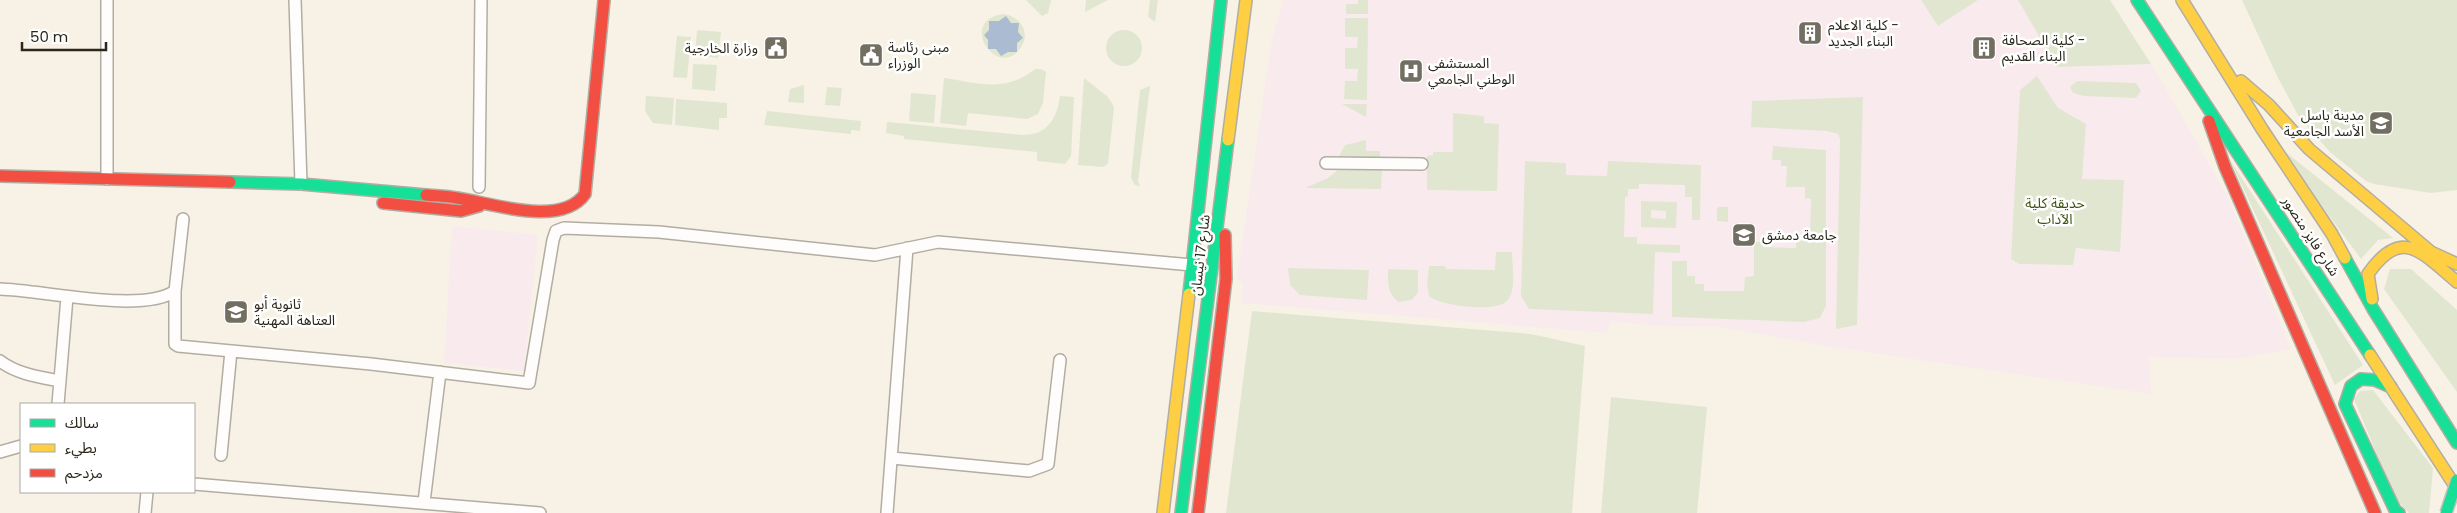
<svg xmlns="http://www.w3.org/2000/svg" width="2457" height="513" font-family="Poppins,'Noto Sans Arabic',sans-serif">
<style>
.education{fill:#f9ebed}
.green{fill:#e1e6d1;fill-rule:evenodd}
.water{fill:#abbbd1}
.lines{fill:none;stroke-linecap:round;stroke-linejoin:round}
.street-casing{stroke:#b2ada2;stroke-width:14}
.fast-casing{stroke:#b2ada2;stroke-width:14}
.slow-casing{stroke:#b2ada2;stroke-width:14}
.jam-casing{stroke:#b2ada2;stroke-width:14}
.street{stroke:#fefdfb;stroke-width:11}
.fast{stroke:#16e098;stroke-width:11}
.slow{stroke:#ffcf43;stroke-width:11}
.jam{stroke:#f24e42;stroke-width:11}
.fast-bridge-casing{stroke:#cac1ba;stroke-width:14;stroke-linecap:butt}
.fast-bridge{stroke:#16e098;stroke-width:11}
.labels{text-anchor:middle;stroke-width:5;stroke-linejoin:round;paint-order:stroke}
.poi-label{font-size:14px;fill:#2b271b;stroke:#fff;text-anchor:start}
.park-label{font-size:14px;fill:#3c5213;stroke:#fff}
.street-label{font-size:14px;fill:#2b271b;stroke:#fff}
</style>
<rect width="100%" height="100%" fill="#f7f2e5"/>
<path class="education" d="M 1283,0 L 2110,0 L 2161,80 L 2226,193 L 2291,349 L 2234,359 L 2149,357 L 2151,394 L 1832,347 L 1719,327 L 1657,326 L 1611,321 L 1607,333 L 1242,303 L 1243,283 L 1237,278 L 1271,44 Z
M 452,226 L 538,235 L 524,371 L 444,363 Z"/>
<path class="green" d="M 1026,0 L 1051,0 L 1048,13 L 1042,16 Z
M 1086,0 L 1108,0 L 1085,12 Z
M 1150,0 L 1158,0 L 1155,22 L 1148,17 Z
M 1358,0 L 1368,0 L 1368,14 L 1346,14 L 1346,4 L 1358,4 Z
M 1921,0 L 1978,0 L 1938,26 Z
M 2018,0 L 2110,0 L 2151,64 L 2057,67 Z
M 2242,0 L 2457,0 L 2457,190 L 2431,193 L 2374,184 L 2366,181 L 2330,152 L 2299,117 L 2278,78 Z
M 1003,14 C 1020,16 1031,32 1021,47 C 999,82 956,21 1003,14 Z
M 1345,18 L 1368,18 L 1367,100 L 1344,99 L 1345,81 L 1357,81 L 1358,69 L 1345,69 L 1345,48 L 1357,48 L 1358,37 L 1345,37 Z
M1106 48a18 18 0 1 1 36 0a18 18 0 1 1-36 0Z
M 697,30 L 721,32 L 718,58 L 695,55 Z
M 677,36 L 691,37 L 687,78 L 673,77 Z
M 693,64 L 717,65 L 715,91 L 692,89 Z
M 1035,69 L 1041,69 L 1046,72 L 1043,103 L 1038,114 L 1027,119 L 968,113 L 966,126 L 940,123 L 944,78 C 979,83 1006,93 1035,69 Z
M 2037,76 L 2058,108 L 2086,124 L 2082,179 L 2124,180 L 2120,252 L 2076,248 L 2073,265 L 2019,264 L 2011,259 L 2020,90 Z
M 1084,78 L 1108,97 L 1114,107 L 1108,164 L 1103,167 L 1078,165 Z
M 2077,81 L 2136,83 L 2141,91 L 2136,98 L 2084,96 L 2073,93 L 2070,87 Z
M 804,85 L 804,103 L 788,102 L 790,89 Z
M 1150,86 L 1138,181 L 1140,186 L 1135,185 L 1131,178 L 1140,90 Z
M 827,87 L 842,88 L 840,106 L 825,105 Z
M 911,93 L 936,95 L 934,123 L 909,121 Z
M 646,96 L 674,98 L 672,125 L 653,123 L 645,111 Z
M 1060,96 L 1074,97 L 1071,156 L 1065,164 L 1037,161 L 1037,152 L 904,139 L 904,136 L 886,133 L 887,122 L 1023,135 C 1047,135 1057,119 1060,96 Z
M 1863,97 L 1857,325 L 1836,329 L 1840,139 L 1838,134 L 1827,131 L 1751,127 L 1752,101 Z
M 676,99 L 727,103 L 727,118 L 719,118 L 719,130 L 675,125 Z
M 1342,104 L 1367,104 L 1366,117 Z
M 767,111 L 861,121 L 860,131 L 851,130 L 851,134 L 764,125 Z
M 1453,113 L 1484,116 L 1484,123 L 1499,124 L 1497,191 L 1427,190 L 1427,156 L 1433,155 L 1433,152 L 1453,152 Z
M 1366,140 L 1366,151 L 1380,151 L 1380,159 L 1339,156 L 1345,145 Z
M 2277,145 L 2393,238 L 2378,240 L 2361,259 Z
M 1773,146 L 1826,150 L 1826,306 L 1820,318 L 1804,322 L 1672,317 L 1672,261 L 1687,261 L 1687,276 L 1695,276 L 1695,284 L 1704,284 L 1704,291 L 1744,291 L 1745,277 L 1754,276 L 1754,242 L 1763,242 L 1764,247 L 1796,248 L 1796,241 L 1802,241 L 1803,233 L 1810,233 L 1811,199 L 1805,198 L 1805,187 L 1786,187 L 1787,166 L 1781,166 L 1781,160 L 1772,160 Z
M 2230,160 L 2363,365 L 2335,385 Z
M 1525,161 L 1566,163 L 1566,175 L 1607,176 L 1608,161 L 1701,165 L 1700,220 L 1692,220 L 1692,197 L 1685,197 L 1685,185 L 1639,184 L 1639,189 L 1628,189 L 1628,196 L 1625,197 L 1624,237 L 1637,237 L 1637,244 L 1680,245 L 1680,253 L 1655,252 L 1653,314 L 1529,309 L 1521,296 Z
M 1339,169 L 1382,170 L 1381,189 L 1305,188 L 1328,178 Z
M 1641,201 L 1677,202 L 1676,228 L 1641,227 ZM 1651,210 L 1666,211 L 1666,219 L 1651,218 Z
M 1719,207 L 1728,207 L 1728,222 L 1717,221 L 1717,209 Z
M 1496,252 L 1512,252 C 1512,266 1517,290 1507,301 C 1496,313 1440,306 1429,296 L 1427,284 L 1429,266 L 1445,266 L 1446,269 L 1495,270 Z
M 1288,268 L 1369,270 L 1367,300 L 1300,295 L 1290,285 Z
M 1388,269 L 1418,270 L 1418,292 L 1412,300 L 1398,302 C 1387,292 1388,285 1388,269 Z
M 2390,269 L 2411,269 L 2457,310 L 2457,392 L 2384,289 Z
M 1252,311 L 1531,334 L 1585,346 L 1572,513 L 1226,513 Z
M 2373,390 L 2433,468 L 2429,513 L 2409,513 L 2395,498 L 2354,399 L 2360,391 Z
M 1611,397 L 1707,407 L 1697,513 L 1601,513 Z"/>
<path class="water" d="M 1006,16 L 1011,23 L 1019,23 L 1018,32 L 1023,38 L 1017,43 L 1017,52 L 1008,52 L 1001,56 L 996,49 L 988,49 L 988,40 L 984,35 L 989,30 L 989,21 L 999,21 Z"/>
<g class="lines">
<defs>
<path id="street" d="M 295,0 L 301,184
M 1326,163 L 1422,164
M 107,179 L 107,0
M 479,187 L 481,0
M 183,219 L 175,291 L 175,344 L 178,346 L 371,364 L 529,383 L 553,240 L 556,231 L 564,228 L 659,232 L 875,255 L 938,242 L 1192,265
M 0,289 C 42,290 142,314 175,291
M 0,361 C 17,374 39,377 60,381
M 58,404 L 67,297
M 0,452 L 21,446
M 221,455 L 231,351
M 892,458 L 1029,471 L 1048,464 L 1060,360
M 194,484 L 540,513
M 424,502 L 440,372
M 145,513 L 147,492
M 887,513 L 907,248"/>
<path id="fast" d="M 2137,0 L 2370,355
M 230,182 L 301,184 L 426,195
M 2345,258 L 2373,309 L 2457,443
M 1189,294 L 1221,0
M 2391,387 L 2375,380 L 2361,379 L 2351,386 L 2345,404 L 2395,510 L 2399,513
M 1181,513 L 1228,140"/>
<path id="slow" d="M 2182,0 L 2262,129 L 2332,234 L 2345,258
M 2241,81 L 2269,105 L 2309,149 L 2431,252 L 2457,264
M 1228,140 L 1246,0
M 2372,299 L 2368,274 C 2402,225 2422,253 2457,282
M 2370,355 L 2457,489
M 1163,513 L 1189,294"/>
<path id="jam" d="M 2209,121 L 2225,167 L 2375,513
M 0,176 L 230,182
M 426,195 C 436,196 447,196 457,198 C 491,203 561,228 585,194 L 604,0
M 383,203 L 461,211 L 479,206
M 1198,513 L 1226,279 L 1225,235"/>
</defs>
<use href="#street" class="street-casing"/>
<use href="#fast" class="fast-casing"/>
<use href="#slow" class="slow-casing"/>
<use href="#jam" class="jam-casing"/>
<use href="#street" class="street"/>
<use href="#fast" class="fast"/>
<use href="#slow" class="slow"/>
<use href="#jam" class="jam"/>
<defs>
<path id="fast-bridge" d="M 2446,513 L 2457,480"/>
</defs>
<use href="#fast-bridge" class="fast-bridge-casing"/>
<use href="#fast-bridge" class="fast-bridge"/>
</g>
<defs>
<symbol id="building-square" viewBox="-11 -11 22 22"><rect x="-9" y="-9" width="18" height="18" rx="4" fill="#726e62" stroke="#fff"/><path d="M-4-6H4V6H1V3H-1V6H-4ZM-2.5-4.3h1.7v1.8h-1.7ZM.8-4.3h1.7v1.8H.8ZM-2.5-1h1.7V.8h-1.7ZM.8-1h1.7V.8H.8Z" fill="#fff"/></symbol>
<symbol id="civic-square" viewBox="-11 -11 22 22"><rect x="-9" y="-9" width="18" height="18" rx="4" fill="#726e62" stroke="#fff"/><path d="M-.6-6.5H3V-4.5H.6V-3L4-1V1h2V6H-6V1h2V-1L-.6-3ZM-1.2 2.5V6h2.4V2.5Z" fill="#fff"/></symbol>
<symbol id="hospital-square" viewBox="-11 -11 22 22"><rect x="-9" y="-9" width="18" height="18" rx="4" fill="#726e62" stroke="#fff"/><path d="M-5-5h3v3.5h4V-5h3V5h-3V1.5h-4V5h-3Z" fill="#fff"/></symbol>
<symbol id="university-square" viewBox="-11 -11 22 22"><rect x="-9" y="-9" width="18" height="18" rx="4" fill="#726e62" stroke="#fff"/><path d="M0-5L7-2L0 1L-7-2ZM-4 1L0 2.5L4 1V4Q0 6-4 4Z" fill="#fff"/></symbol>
<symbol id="school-square" viewBox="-11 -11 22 22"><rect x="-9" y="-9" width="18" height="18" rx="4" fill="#726e62" stroke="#fff"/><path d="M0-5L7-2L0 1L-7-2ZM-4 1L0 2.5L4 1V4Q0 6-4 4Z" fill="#fff"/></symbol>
</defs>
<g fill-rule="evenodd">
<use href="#building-square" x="1796" y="19" width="28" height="28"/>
<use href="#civic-square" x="762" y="34" width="28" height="28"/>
<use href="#building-square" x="1970" y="34" width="28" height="28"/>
<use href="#civic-square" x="857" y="41" width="28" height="28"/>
<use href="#hospital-square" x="1397" y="57" width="28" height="28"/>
<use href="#university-square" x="2367" y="109" width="28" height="28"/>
<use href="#university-square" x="1730" y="221" width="28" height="28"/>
<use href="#school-square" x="222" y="298" width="28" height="28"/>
</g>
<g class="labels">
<g class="poi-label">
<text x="1828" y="30">كلية الاعلام -<tspan x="1828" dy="16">البناء الجديد</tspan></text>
<text x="2002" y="45">كلية الصحافة -<tspan x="2002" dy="16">البناء القديم</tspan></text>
<text x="888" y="52">مبنى رئاسة<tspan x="888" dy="16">الوزراء</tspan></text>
<text x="758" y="53" text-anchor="end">وزارة الخارجية</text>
<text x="1428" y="68">المستشفى<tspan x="1428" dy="16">الوطني الجامعي</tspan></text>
<text x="2364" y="120" text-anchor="end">مدينة باسل<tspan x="2364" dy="16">الأسد الجامعية</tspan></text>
<text x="1762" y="240">جامعة دمشق</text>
<text x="254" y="309">ثانوية أبو<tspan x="254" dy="16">العتاهة المهنية</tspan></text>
</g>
<g class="park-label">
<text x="2055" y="208">حديقة كلية<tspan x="2055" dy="16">الآداب</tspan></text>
</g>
<g class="street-label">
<text transform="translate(2311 236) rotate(57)" y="5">شارع فايز منصور</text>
<text transform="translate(1200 255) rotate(-83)" y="5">شارع 17 نيسان</text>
</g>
</g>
<rect x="20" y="403" width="175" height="90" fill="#ffffff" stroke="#aaa9a4"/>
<rect x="30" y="419" width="25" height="8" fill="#16e098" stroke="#aaa9a4"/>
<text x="65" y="428" font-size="15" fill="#2b271b">سالك</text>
<rect x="30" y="444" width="25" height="8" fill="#ffcf43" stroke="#aaa9a4"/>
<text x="65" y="453" font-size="15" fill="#2b271b">بطيء</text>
<rect x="30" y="469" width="25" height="8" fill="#f24e42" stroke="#aaa9a4"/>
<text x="65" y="478" font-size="15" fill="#2b271b">مزدحم</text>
<path d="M22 42v8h84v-8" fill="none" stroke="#2b271b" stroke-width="2.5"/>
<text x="30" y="42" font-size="15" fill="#2b271b" stroke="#ffffff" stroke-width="4" paint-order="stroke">50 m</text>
</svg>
